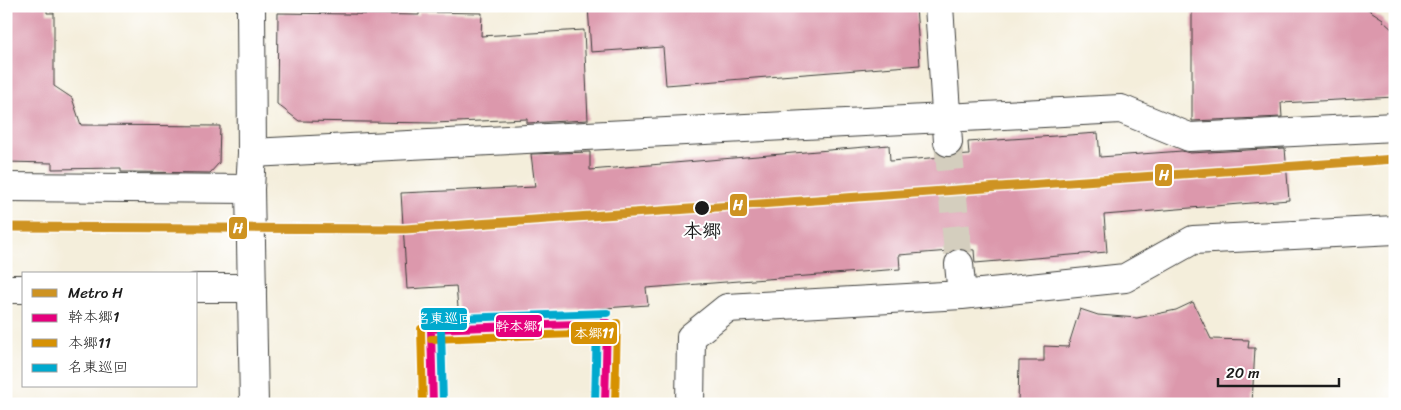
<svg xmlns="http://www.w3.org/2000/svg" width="1401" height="410" font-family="Sriracha,'Klee One',sans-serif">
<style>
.building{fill:#dc98ac}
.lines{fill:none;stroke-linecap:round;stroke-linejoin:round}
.minor-tunnel{stroke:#d4cebe;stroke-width:28;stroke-dasharray:28 14;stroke-linecap:butt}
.minor-casing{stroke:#3c3c39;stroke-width:30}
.tertiary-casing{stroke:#3c3c39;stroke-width:30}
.minor{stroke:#fff;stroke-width:28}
.tertiary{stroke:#fff;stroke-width:28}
.bus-1-casing{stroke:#fff;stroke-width:11}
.bus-2-casing{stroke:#fff;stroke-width:11}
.bus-3-casing{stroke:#fff;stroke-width:11}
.bus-1{stroke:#e5007d;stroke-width:8}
.bus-2{stroke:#d69104;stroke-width:8}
.bus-3{stroke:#00a9ce;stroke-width:8}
.metro-1-casing{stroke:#fff;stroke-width:12}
.metro-1{stroke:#ce9322;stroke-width:9}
.stop-dot{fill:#1c1c1c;stroke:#fff;stroke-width:2}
.labels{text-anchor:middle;stroke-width:4;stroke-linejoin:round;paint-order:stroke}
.stop-label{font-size:19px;font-weight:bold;fill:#1c1c1c;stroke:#fff}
.line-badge{stroke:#fff;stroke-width:2}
.badge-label{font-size:14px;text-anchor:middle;font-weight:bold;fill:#fff}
</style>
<rect width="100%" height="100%" fill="#fff"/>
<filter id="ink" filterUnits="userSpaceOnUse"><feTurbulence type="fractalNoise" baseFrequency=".02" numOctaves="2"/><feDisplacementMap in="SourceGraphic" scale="10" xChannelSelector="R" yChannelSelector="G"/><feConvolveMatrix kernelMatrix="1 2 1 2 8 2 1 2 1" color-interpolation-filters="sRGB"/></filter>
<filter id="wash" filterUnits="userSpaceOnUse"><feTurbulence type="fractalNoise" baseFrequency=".0096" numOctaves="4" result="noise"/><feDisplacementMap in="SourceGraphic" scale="20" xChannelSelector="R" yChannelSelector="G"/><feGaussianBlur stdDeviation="1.12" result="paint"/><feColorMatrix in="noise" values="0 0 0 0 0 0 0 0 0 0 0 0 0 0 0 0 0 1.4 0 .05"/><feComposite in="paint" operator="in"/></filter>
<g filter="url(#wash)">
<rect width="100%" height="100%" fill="#f4eedb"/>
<g id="blocks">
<path class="building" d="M 6,6 L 47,6 L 47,13 L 54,13 L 54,86 L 72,98 L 81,125 L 220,126 L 219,163 L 210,173 L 130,172 L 121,172 L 121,168 L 52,169 L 52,163 L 6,162 Z
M 588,6 L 916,6 L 920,65 L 666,85 L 663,47 L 591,52 Z
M 1192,6 L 1363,6 L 1383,19 L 1383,21 L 1395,32 L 1395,97 L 1281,103 L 1282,117 L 1192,121 Z
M 419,12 L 482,13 L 481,36 L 584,30 L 588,120 L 527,123 L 527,119 L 434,123 L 299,121 L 277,104 L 278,13 L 419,15 Z
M 1098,133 L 1100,157 L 1182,151 L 1190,153 L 1285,148 L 1289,200 L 1104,215 L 1107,252 L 975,263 L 974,250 L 958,248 L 950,251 L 899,255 L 900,269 L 646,288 L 648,305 L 459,318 L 456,286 L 407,289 L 401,193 L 535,187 L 531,154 L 590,152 L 590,170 L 889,145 L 890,161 L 969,155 L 968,142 Z
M 1193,302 L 1211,339 L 1249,340 L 1248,348 L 1255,348 L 1252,404 L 1018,404 L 1019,361 L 1044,361 L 1044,346 L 1068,347 L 1080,309 L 1098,315 L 1137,318 L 1176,310 Z"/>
</g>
</g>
<g filter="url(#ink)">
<use href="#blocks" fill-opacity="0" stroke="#3c3c39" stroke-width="1"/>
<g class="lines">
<path class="minor-tunnel" d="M 948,142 L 959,264"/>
<defs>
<path id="minor" d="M 939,6 L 948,142
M 252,153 L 1121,109 L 1189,137 L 1395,127
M 6,187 L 250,189
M 959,264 L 962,295
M 196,288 L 252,288
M 6,289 L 24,289
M 690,404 L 691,337 L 727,308 L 962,295 L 1125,278 L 1193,240 L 1395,230"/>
<path id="tertiary" d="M 251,6 L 252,153 L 250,189 L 254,404"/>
</defs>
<use href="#minor" class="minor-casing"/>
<use href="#tertiary" class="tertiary-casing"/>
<use href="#minor" class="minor"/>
<use href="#tertiary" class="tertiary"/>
<defs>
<path id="bus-1" d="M 431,329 L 607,323
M 431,329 L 433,404
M 605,404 L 607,323"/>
<path id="bus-2" d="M 421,329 L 423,404
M 431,339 L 607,333
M 615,404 L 617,323"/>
<path id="bus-3" d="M 431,319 L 607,313
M 441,329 L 443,404
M 595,404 L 597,323"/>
</defs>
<use href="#bus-1" class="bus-1-casing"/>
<use href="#bus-2" class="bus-2-casing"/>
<use href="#bus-3" class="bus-3-casing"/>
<use href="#bus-1" class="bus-1"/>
<use href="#bus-2" class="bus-2"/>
<use href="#bus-3" class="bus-3"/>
<defs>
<path id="metro-1" d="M 6,227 L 405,229 L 1395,159"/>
</defs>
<use href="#metro-1" class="metro-1-casing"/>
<use href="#metro-1" class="metro-1"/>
</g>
</g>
<circle class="stop-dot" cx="702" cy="208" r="8"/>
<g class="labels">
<g class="stop-label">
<text x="702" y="237">本郷</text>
</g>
</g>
<g class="line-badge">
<rect x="1154" y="163" width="19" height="24" rx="5" fill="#ce9322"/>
<rect x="729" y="193" width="19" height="24" rx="5" fill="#ce9322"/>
<rect x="228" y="216" width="20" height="24" rx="5" fill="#ce9322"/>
<rect x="420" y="307" width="48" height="24" rx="5" fill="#00a9ce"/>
<rect x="495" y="314" width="48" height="24" rx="5" fill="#e5007d"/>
<rect x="570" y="321" width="48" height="24" rx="5" fill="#d69104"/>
</g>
<g class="badge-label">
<text x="1164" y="180">H</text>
<text x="738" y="210">H</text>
<text x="238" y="233">H</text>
<text x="444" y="323">名東巡回</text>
<text x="519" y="331">幹本郷1</text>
<text x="594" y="338">本郷11</text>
</g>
<rect width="1401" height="410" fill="none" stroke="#fff" stroke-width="25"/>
<rect x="22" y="272" width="175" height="115" fill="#ffffff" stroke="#a4a4a4"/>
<rect x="32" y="289" width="25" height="8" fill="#ce9322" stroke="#a4a4a4"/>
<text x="68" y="298" font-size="15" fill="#1c1c1c">Metro H</text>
<rect x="32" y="314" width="25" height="8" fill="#e5007d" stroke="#a4a4a4"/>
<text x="68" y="322" font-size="15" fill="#1c1c1c">幹本郷1</text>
<rect x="32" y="339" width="25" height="8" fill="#d69104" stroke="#a4a4a4"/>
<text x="68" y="348" font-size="15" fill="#1c1c1c">本郷11</text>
<rect x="32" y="364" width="25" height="8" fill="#00a9ce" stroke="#a4a4a4"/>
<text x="68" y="372" font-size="15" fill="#1c1c1c">名東巡回</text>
<path d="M1218 378v8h121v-8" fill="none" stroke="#1c1c1c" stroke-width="2.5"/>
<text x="1226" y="378" font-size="15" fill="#1c1c1c" stroke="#ffffff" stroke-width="4" paint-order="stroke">20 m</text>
</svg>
